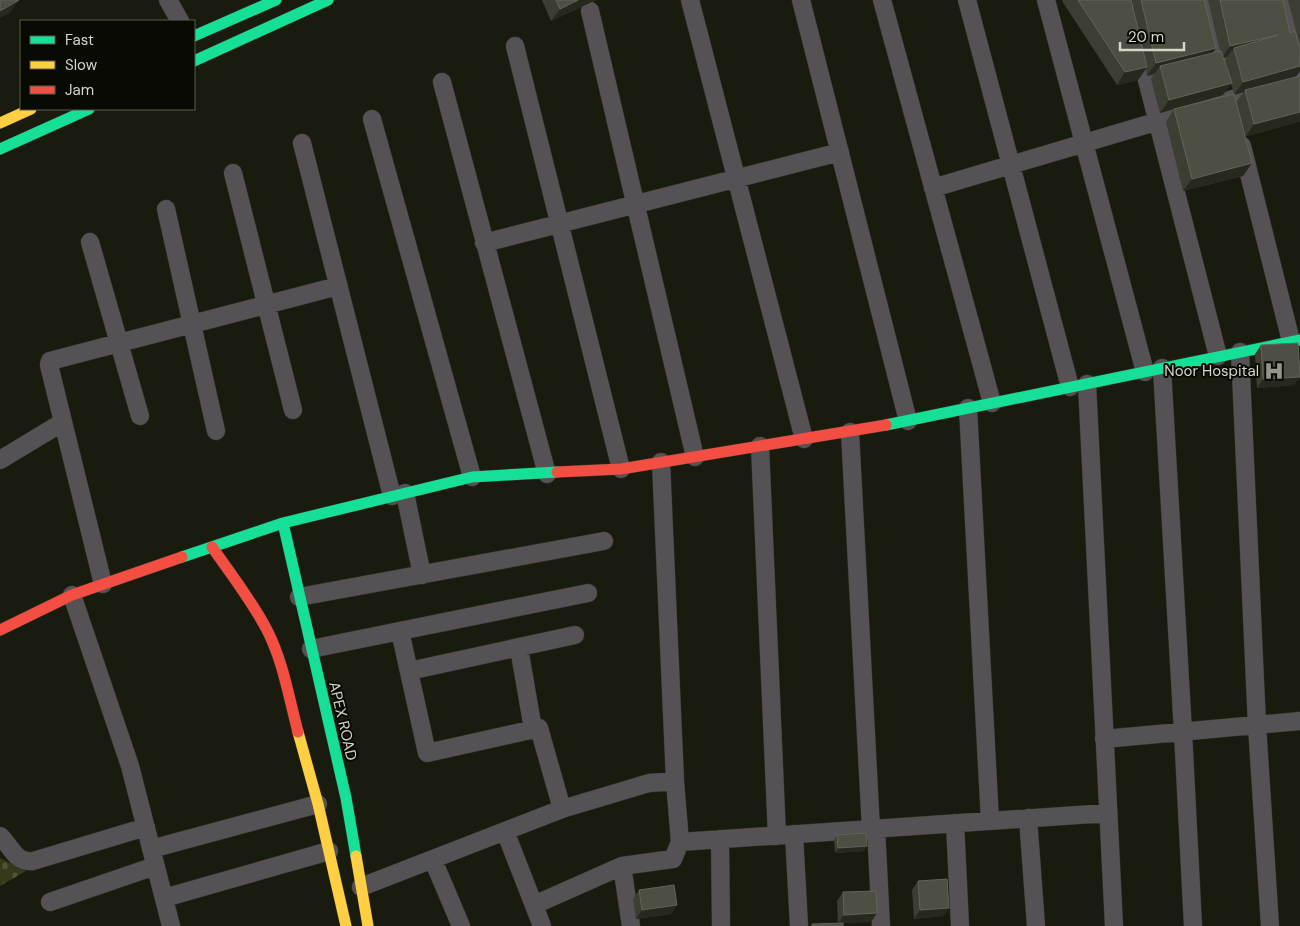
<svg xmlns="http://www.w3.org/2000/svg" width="1300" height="926" font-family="'DM Sans',sans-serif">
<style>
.cemetery{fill:url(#cemetery-stones)}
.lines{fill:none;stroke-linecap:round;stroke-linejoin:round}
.street-casing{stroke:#33342a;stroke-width:19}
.fast-casing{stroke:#33342a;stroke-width:12}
.slow-casing{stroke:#33342a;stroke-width:12}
.jam-casing{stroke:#33342a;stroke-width:12}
.street{stroke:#565155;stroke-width:18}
.fast{stroke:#16e098;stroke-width:11}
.slow{stroke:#ffcf43;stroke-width:11}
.jam{stroke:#f24e42;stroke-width:11}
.wall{fill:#3d3e33;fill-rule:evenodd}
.shaded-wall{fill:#28291e}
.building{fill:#4e4f43;stroke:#636458}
.labels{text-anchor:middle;stroke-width:4;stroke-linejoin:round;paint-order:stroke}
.poi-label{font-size:15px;fill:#d4d6c7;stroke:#090a03;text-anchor:end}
.street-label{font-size:15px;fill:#d4d6c7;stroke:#090a03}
</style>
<defs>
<pattern id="cemetery-stones" width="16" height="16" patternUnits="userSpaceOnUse" patternTransform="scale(1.25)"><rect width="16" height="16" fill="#373919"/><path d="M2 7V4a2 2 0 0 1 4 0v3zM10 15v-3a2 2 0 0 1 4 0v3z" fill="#535539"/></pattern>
</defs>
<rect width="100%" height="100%" fill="#1a1b0f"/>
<path class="cemetery" d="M 0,858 L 26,871 L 0,886 Z"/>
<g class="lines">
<defs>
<path id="street" d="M 168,0 L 180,21
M 690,0 L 804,439
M 801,0 L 908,421
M 882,0 L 992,403
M 967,0 L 1070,387
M 1046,0 L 1145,372
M 1205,0 L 1224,75
M 1284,0 L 1300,64
M 590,11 L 695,457
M 515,46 L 621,469
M 1139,49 L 1218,356
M 442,82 L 547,474
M 372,119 L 472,477
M 302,143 L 392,496
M 1242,146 L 1291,341
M 233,173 L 293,410
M 933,188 L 1300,79
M 166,209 L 216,431
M 90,242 L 140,416
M 484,243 L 840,152
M 1240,352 L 1257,725 L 1270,926
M 1162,368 L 1183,732 L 1193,926
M 1087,384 L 1114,926
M 968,408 L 990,821
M 850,432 L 871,829
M 760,446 L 777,836
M 0,460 L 63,422
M 405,493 L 422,575
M 103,584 L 49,365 L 50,361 L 338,286
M 72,595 L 130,766 L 171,926
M 299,597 L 604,541
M 400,631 L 427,753 L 539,728 L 562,809
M 519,648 L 533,729
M 311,649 L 588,593
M 409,671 L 575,635
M 1104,739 L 1300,721
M 1028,818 L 1036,926
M 955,823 L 960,926
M 876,828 L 881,926
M 505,831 L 542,926
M 794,834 L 799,926
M 0,836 C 12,847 15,863 33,861 L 146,827
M 720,839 L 721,926
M 680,842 L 1107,813
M 151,849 L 318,804
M 433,860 L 461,926
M 622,866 L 631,926
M 361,887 L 562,809 L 649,783 L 675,781
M 164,898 L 329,851
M 50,902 L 155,866
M 534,905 L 622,866 L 673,859 L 680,842 L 675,781 L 661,462"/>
<path id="fast" d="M 194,36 L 276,0
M 194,61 L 328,0
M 0,149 L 89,109
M 886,425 L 1300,340
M 283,523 L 346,798 L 356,856
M 182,557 L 283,523 L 472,477 L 557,472"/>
<path id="slow" d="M 0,123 L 31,109
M 298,732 L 318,804 L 346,926
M 356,856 L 368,926"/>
<path id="jam" d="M 557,472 L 621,469 L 886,425
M 212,547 C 231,574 252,601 267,630 C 283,661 289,698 298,732
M 0,630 L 72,595 L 182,557"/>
</defs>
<use href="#street" class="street-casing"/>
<use href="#fast" class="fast-casing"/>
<use href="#slow" class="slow-casing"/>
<use href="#jam" class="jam-casing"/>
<use href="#street" class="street"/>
<use href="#fast" class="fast"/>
<use href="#slow" class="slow"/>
<use href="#jam" class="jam"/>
</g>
<path class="wall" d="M 542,0 L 596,0 L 551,21 Z
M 1063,0 L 1204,0 L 1216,48 L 1213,53 L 1220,51 L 1208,0 L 1283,0 L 1296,77 L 1281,81 L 1300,76 L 1245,137 L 1252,163 L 1243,176 L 1183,191 L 1166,122 L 1174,109 L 1234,94 L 1231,84 L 1223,95 L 1160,113 L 1151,79 L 1154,74 L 1147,76 L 1146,69 L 1138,80 L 1117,85 L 1062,1 ZM 1227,57 L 1225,61 L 1227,69 L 1223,58 ZM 1244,92 L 1236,102 L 1235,94 Z
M 1288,0 L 1300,0 L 1300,46 Z
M 1261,345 L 1294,385 L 1257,388 L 1255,354 Z
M 837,835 L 864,851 L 835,853 L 834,840 Z
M 918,881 L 949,908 L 943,916 L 914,919 L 912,890 Z
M 639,890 L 677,905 L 671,914 L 636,919 L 633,899 Z
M 843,892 L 877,913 L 871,922 L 838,923 L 837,901 Z"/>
<path class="shaded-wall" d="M 19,0 L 10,13 L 0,18 L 0,11 Z
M 578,0 L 596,0 L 551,21 L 560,9 Z
M 1278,35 L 1234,48 L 1227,57 L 1221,59 L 1230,46 Z
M 1216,48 L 1208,60 L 1160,66 L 1154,74 L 1147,76 L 1156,63 Z
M 1300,66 L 1300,71 L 1296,77 L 1245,91 L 1245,90 L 1244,92 L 1234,95 L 1243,82 Z
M 1147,67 L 1138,80 L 1117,85 L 1125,72 Z
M 1232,83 L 1223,95 L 1160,113 L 1169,100 Z
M 1300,112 L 1300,122 L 1245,137 L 1254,124 Z
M 1252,163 L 1243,176 L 1183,191 L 1192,179 Z
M 1300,377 L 1294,385 L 1257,388 L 1263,379 Z
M 867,846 L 864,851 L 835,853 L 838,848 Z
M 677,905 L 671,914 L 636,919 L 642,910 Z
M 949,908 L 943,916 L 914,919 L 920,910 Z
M 877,913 L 871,922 L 838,923 L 844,915 Z"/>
<path class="building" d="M 0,0 L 19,0 L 0,11 Z
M 556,0 L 578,0 L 560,9 Z
M 1078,0 L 1131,0 L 1147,67 L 1125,72 Z
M 1141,0 L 1204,0 L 1216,48 L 1156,63 Z
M 1220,0 L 1283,0 L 1290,33 L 1295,31 L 1300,49 L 1300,66 L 1243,82 L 1234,48 L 1278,35 L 1230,46 Z
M 1221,51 L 1232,83 L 1169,100 L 1160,66 Z
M 1300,76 L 1300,112 L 1254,124 L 1245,90 Z
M 1234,94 L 1252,163 L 1192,179 L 1174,109 Z
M 1298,343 L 1300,377 L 1263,379 L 1261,345 Z
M 866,833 L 867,846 L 838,848 L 837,835 Z
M 947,879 L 949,908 L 920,910 L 918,881 Z
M 674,885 L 677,905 L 642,910 L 639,890 Z
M 876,891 L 877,913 L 844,915 L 843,892 Z
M 843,923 L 843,926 L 812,926 L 812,924 Z"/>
<defs>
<symbol id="hospital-bare" viewBox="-9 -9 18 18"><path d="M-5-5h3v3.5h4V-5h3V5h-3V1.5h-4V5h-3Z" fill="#939587" stroke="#090a03" stroke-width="2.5" paint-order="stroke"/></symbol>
</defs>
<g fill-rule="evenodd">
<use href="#hospital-bare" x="1260" y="357" width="28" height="28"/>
</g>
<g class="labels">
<g class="poi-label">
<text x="1259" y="376">Noor Hospital</text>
</g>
<g class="street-label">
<text transform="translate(343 721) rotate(77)" y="5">APEX ROAD</text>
</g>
</g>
<rect x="20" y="20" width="175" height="90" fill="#090a03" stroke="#5a5c51"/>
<rect x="30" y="36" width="25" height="8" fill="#16e098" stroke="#5a5c51"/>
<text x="65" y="45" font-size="15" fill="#d4d6c7">Fast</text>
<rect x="30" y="61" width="25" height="8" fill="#ffcf43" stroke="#5a5c51"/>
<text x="65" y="70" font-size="15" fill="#d4d6c7">Slow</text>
<rect x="30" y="86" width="25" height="8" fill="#f24e42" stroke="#5a5c51"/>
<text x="65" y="95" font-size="15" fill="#d4d6c7">Jam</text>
<path d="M1120 42v8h64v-8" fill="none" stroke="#d4d6c7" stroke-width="2.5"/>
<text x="1128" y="42" font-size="15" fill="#d4d6c7" stroke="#090a03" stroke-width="4" paint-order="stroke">20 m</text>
</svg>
